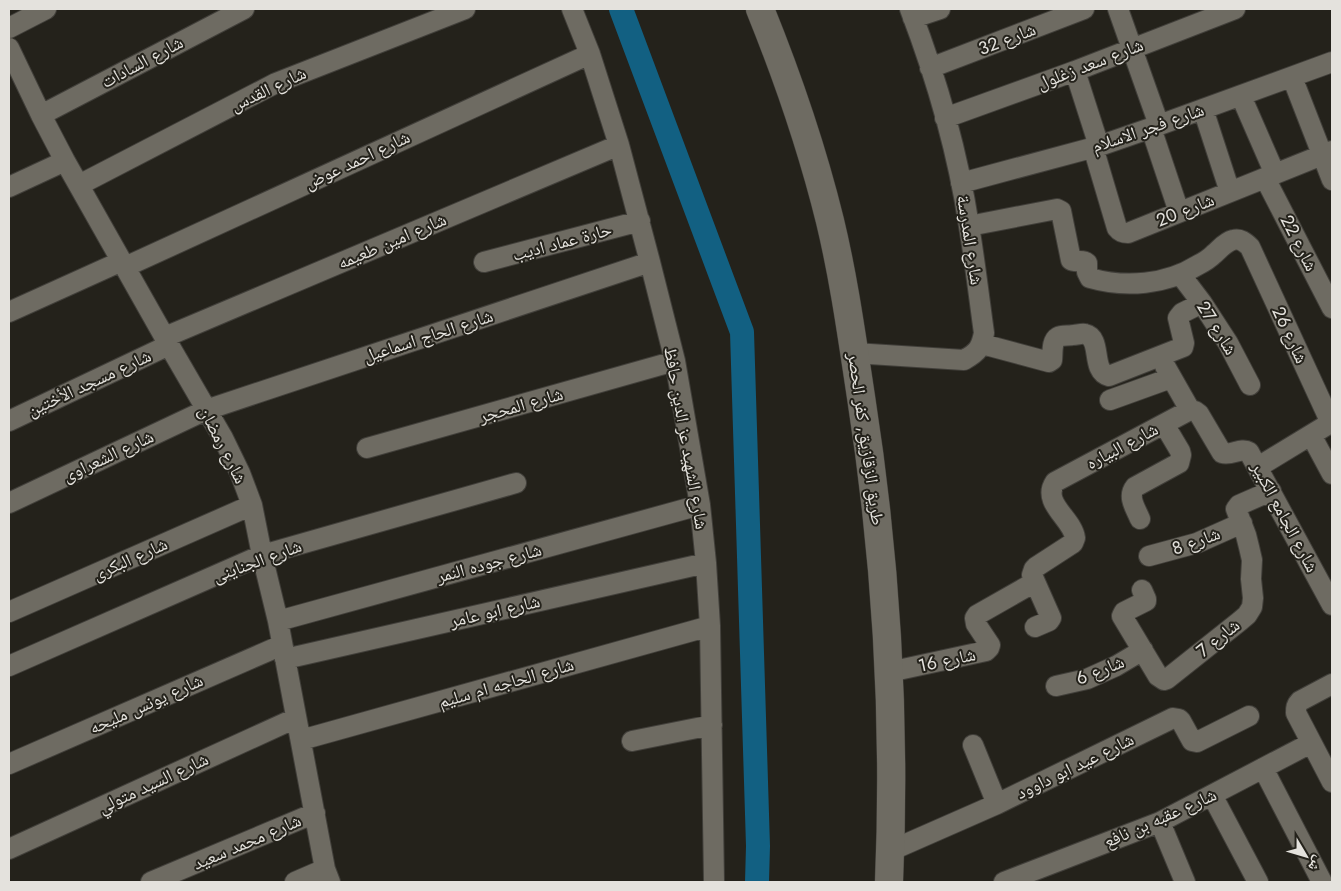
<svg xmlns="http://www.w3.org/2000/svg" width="1341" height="891" font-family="Jost,'Noto Naskh Arabic',sans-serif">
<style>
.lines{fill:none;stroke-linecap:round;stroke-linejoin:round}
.canal{stroke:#126082;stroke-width:24}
.minor-casing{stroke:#413f3a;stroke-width:22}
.secondary-casing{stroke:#413f3a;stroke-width:29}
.minor{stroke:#6e6b62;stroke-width:20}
.secondary{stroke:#6e6b62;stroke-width:28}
.labels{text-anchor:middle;stroke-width:4;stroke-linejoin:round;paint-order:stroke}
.street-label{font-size:18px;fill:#e4e2dd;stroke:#24221b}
</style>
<rect width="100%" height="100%" fill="#24221b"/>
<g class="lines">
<path class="canal" d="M 621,9 L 742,332 L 758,846 L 757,882"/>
<defs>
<path id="minor" d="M 572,9 L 590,54 L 619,145 L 650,262 L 675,361 L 700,505 L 706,563 L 710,626 L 714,882
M 1118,9 L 1159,125
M 913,18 L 940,9
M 9,28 L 46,9
M 9,48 L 41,115 L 65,161 L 169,345 L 223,438 L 240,473 L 252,505 L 262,555 L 278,621 L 325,869 L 330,882
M 930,68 L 1084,9
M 1075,71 L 1099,146
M 1292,77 L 1332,180
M 1241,96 L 1275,174
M 1203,109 L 1230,192
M 41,115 L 244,9
M 945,118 L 1075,71 L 1235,9
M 1151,128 L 1179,212
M 1093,147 L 1117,228 C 1120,232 1123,233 1128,233 L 1332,151
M 1265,178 L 1332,308
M 961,183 L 1099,146 L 1151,128 L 1332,62
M 79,185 L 276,83 L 465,9
M 9,187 L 65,161
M 969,226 L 1057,209 L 1061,211 L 1062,216 L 1071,260 C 1076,263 1082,259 1087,263 L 1087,272 L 1090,278 C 1125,288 1166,285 1198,265 C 1204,262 1210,258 1214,254 C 1220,249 1225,242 1233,240 C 1240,238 1245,242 1250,247 L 1331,423
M 484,262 L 640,221
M 125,267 L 590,54
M 1180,274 L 1202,303 L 1228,343 L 1250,385
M 9,312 L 122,261
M 165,337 L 619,145
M 982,344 L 1049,362 L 1052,360 C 1053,354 1051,341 1058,337 C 1062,335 1069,336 1073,335 C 1077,335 1082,333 1085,334 C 1103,338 1090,371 1109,376 L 1183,347 L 1184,343 L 1178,318 L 1182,313 L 1202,303
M 854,353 L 964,360 C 978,352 981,348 984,333 C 979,297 975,262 969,226 C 958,154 936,77 910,9
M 1165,366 L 1190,410
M 1110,400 L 1171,378
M 1190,410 L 1195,411 L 1199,414 L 1222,453 C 1232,456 1241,447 1249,452 L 1332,605
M 9,421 L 169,345
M 1311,435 L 1332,474
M 367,448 L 675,361
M 1258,467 L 1332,422
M 9,503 L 206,410 L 650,262
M 1140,519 C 1136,509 1127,497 1135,487 L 1179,463 L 1181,455 L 1180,451 L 1164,424
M 1149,556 L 1197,543 L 1242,523
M 1142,590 L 1146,599 L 1146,601 L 1124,612 L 1122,616 L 1158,676 L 1164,680 L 1167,679 L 1240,621 L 1247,615 L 1252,607 L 1253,598 L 1251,579 L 1252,560 L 1249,547 L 1246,535 L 1236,509 L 1239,505 L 1271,491
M 9,612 L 252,505
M 278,621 L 700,505
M 1035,627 L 1049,621 L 1051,618 L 1032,575 L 1034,569 L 1036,567 L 1073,543 L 1075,538 C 1073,519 1041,503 1055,482 L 1190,410
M 285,659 L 706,563
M 9,666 L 262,555 L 516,483
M 889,672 L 986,651 L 989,648 L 990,645 L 976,624 L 975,618 L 977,615 L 1035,582
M 1332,684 L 1300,701 C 1296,705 1296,708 1296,713 L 1332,782
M 1056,686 L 1087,679 L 1116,666 L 1143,650
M 301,740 L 710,626
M 632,741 L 712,725
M 973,745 L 997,804
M 9,764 L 282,645
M 1263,768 L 1322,882
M 1212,795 L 1258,882
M 1160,822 L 1185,882
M 9,849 L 296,718
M 890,851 L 997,804 L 1173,718 L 1179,719 L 1181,721 L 1192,741 L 1197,742 L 1249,716
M 151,882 L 315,813
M 295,882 L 325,869
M 1004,882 L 1160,822 L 1311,743"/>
<path id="secondary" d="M 760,9 C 788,78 812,148 830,221 C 844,279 852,338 861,397 C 886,557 896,720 889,882"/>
</defs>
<use href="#minor" class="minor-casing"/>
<use href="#secondary" class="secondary-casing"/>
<use href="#minor" class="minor"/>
<use href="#secondary" class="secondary"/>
</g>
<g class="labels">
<g class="street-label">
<text transform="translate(1007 39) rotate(-21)" y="6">شارع 32</text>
<text transform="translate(142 62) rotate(-28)" y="6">شارع السادات</text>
<text transform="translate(1090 64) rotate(-21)" y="6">شارع سعد زغلول</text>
<text transform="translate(268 89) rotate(-25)" y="6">شارع القدس</text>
<text transform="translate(1148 128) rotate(-19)" y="6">شارع فجر الاسلام</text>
<text transform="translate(357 160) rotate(-25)" y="6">شارع احمد عوض</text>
<text transform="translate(1185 210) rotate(-22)" y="6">شارع 20</text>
<text transform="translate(970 240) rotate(81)" y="6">شارع المدرسة</text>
<text transform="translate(392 241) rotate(-23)" y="6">شارع امين طعيمه</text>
<text transform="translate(562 242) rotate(-15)" y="6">حارة عماد اديب</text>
<text transform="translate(1299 243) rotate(63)" y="6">شارع 22</text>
<text transform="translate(1217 328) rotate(58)" y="6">شارع 27</text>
<text transform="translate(1290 335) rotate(65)" y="6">شارع 26</text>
<text transform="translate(428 336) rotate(-18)" y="6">شارع الحاج اسماعيل</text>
<text transform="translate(89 383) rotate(-25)" y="6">شارع مسجد الأختين</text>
<text transform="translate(521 405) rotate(-16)" y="6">شارع المحجر</text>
<text transform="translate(686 438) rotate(80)" y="6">شارع الشهيد عز الدين حافظ</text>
<text transform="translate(866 439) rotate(82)" y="6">طريق الزقازيق, كفر الحصر</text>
<text transform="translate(223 445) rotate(63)" y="6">شارع رمضان</text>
<text transform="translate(1122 446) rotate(-28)" y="6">شارع البياره</text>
<text transform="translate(108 456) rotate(-25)" y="6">شارع الشعراوى</text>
<text transform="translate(1285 517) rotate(62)" y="6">شارع الجامع الكبير</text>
<text transform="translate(1196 541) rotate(-20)" y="6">شارع 8</text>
<text transform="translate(130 559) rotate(-24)" y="6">شارع البكرى</text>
<text transform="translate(257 561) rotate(-20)" y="6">شارع الجناينى</text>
<text transform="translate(489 563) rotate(-15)" y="6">شارع جوده النمر</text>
<text transform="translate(495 611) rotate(-13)" y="6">شارع ابو عامر</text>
<text transform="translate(1218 638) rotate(-39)" y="6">شارع 7</text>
<text transform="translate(947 660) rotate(-12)" y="6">شارع 16</text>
<text transform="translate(1100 670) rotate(-22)" y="6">شارع 6</text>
<text transform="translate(506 683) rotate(-16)" y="6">شارع الحاجه ام سليم</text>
<text transform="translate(146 704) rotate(-24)" y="6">شارع يونس مليحه</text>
<text transform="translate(1075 766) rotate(-26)" y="6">شارع عيد ابو داوود</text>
<text transform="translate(153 783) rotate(-25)" y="6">شارع السيد متولي</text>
<text transform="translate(1160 818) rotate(-24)" y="6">شارع عقبه بن نافع</text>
<text transform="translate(247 842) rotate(-23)" y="6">شارع محمد سعيد</text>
</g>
</g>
<rect width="1341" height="891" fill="none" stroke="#e4e2dd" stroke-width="20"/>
<g transform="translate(1306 856) rotate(128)" stroke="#24221b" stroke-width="4" paint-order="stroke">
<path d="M0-4L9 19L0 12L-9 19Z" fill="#e4e2dd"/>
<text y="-8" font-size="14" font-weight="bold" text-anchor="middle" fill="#e4e2dd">ش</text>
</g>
</svg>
